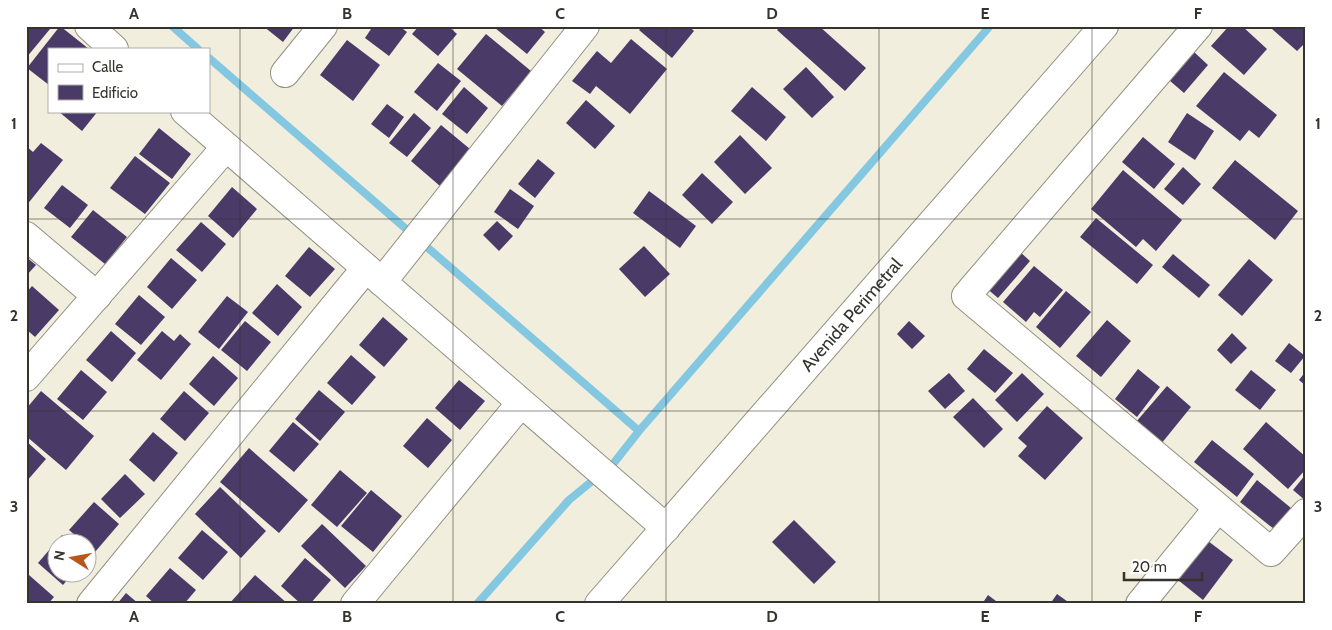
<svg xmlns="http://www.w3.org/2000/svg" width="1332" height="630" font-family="Cabin,sans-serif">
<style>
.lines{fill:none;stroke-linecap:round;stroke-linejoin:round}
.stream{stroke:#83c7e1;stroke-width:8}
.building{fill:#4a3a68}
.minor-casing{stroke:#939080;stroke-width:30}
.minor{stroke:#fff;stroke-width:28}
.grid{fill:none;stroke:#35332d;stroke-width:1;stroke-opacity:0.55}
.labels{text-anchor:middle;stroke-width:5;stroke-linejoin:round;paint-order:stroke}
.street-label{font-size:18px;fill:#35332d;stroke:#fff}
.neatline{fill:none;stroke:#35332d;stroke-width:2}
.grid-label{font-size:16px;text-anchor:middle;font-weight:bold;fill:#35332d}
</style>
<rect width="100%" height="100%" fill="#f1eedd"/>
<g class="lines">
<path class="stream" d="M 172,26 L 198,49
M 209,58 L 639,431
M 477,604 L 569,500 L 613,464 L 639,431 L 990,26"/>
</g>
<path class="building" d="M 26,26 L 46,26 L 50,29 L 26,58 Z
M 60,26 L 89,49 L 49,49 L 49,85 L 27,68 Z
M 263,26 L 295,26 L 283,42 Z
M 373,26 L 399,26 L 407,32 L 389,56 L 365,38 Z
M 419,26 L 448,26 L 457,34 L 438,56 L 412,34 Z
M 497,26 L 538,26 L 545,32 L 527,54 L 495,28 Z
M 643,26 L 689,26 L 694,31 L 672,58 L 639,30 Z
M 781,26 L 819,26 L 866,68 L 845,91 L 777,30 Z
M 1229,26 L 1242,26 L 1267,49 L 1244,75 L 1211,46 Z
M 1275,26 L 1306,26 L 1306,42 L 1297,51 L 1272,29 Z
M 486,34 L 531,71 L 502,106 L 457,69 Z
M 631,39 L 667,69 L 630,114 L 596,86 L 590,94 L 572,81 L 597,51 L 611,63 Z
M 347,40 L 380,65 L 353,101 L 320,75 Z
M 1194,52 L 1208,65 L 1184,93 L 1169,80 Z
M 438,63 L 461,81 L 437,111 L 414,92 Z
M 806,67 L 834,97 L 812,118 L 783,89 Z
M 1224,72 L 1277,115 L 1259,138 L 1249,130 L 1240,141 L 1196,106 Z
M 464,87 L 488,108 L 467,134 L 442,114 Z
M 752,87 L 786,117 L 766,141 L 731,111 Z
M 586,100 L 615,126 L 595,149 L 566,123 Z
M 387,104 L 404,117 L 389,138 L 371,124 Z
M 58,111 L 98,111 L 82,131 Z
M 414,113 L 431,128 L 407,157 L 389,143 Z
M 1187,113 L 1214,131 L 1195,160 L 1168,142 Z
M 441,125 L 470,149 L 440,186 L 411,161 Z
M 159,128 L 191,154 L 172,179 L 139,154 Z
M 740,135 L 772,168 L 745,194 L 714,162 Z
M 1143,137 L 1175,164 L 1154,189 L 1122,162 Z
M 41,143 L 63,160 L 26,206 L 26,146 L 33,152 Z
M 135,156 L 170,183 L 145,214 L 110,188 Z
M 538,159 L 555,173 L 535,198 L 518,184 Z
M 1235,160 L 1298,211 L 1275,240 L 1212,188 Z
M 1183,167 L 1201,184 L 1183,205 L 1164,189 Z
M 1123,170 L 1182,220 L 1156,251 L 1143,239 L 1136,247 L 1091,209 Z
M 702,173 L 733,202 L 712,224 L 682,195 Z
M 62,185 L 88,205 L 70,228 L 44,208 Z
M 232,187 L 257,209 L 233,238 L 208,216 Z
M 510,189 L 534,206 L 518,229 L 494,212 Z
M 649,191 L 696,226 L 680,248 L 633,213 Z
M 93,210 L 127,237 L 105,264 L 71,237 Z
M 1096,218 L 1153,265 L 1137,284 L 1080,237 Z
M 497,221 L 513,236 L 499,251 L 483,235 Z
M 201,222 L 226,244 L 202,272 L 176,250 Z
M 644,246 L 670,274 L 645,297 L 619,269 Z
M 309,247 L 335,269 L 310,297 L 285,276 Z
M 1018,250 L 1030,261 L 998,298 L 985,287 Z
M 1173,254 L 1210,285 L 1199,298 L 1162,267 Z
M 26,257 L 36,265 L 26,276 Z
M 171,258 L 197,280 L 172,309 L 147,287 Z
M 1249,259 L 1273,280 L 1242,316 L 1218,295 Z
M 1034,266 L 1063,290 L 1040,317 L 1034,312 L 1026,322 L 1003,302 Z
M 277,284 L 302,307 L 278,336 L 252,313 Z
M 32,286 L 59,310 L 35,337 L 26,329 L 26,293 Z
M 1066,291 L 1091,312 L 1060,348 L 1036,327 Z
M 139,295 L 165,317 L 141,345 L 115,324 Z
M 227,296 L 248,312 L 219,349 L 198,332 Z
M 383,317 L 408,339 L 384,367 L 359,345 Z
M 1107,320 L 1131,341 L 1101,377 L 1076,356 Z
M 245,321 L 271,342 L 247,371 L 221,350 Z
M 909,321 L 925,336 L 912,349 L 897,334 Z
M 111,331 L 136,353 L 112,382 L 86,360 Z
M 162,331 L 174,341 L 180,334 L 191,344 L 161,380 L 137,360 Z
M 1232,333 L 1247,348 L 1231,364 L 1217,350 Z
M 1289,343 L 1305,356 L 1291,373 L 1275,361 Z
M 984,349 L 1013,373 L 995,393 L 967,369 Z
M 351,355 L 376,377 L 352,405 L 327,383 Z
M 213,356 L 238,378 L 214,406 L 189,384 Z
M 1138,369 L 1160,387 L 1137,417 L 1115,399 Z
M 81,370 L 107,392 L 83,420 L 57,399 Z
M 1251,370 L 1276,390 L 1260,410 L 1235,390 Z
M 1306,371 L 1306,386 L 1299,380 Z
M 949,373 L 965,391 L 945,409 L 928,391 Z
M 1022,373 L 1044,394 L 1017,422 L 995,400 Z
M 459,380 L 485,401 L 460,430 L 435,408 Z
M 1167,386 L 1191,407 L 1161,444 L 1136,422 Z
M 319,390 L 345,412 L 320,441 L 295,419 Z
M 41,391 L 94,436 L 66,470 L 26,436 L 26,409 Z
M 184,391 L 209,413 L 185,441 L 160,419 Z
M 973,398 L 1003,429 L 984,448 L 953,417 Z
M 1047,406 L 1083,438 L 1045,480 L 1018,456 L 1027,446 L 1018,438 Z
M 427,418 L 452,440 L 428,468 L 403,446 Z
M 293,422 L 319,444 L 294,472 L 269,451 Z
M 1266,422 L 1306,457 L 1306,469 L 1288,489 L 1243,449 Z
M 153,432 L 178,453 L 154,482 L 129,460 Z
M 1212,440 L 1254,474 L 1237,497 L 1194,462 Z
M 26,441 L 46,459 L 26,482 Z
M 249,448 L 308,500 L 279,533 L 220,482 Z
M 340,470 L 367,493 L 337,527 L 311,505 Z
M 125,474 L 145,494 L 120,518 L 101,499 Z
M 1306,474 L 1306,501 L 1293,490 Z
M 1257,480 L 1291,508 L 1274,529 L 1240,502 Z
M 220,487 L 266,531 L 241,558 L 195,514 Z
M 371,490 L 402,516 L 373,552 L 341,526 Z
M 94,502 L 119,524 L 95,552 L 88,546 L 88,542 L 83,542 L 69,530 Z
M 794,520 L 836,562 L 814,584 L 772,542 Z
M 322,524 L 366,566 L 345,588 L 301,546 Z
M 202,530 L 228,552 L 203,580 L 178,558 Z
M 62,535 L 71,542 L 58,542 L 58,572 L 74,572 L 63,585 L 38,563 Z
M 1208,541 L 1233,560 L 1203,600 L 1178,580 Z
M 305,558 L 331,580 L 310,604 L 301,604 L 281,586 Z
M 170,568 L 196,590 L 184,604 L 155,604 L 146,596 Z
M 29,575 L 54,597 L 48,604 L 26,604 L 26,577 Z
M 255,575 L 288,604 L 229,604 Z
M 126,593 L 139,604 L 117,604 Z
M 1057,594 L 1071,604 L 1050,604 Z
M 988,595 L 1000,604 L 982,604 Z"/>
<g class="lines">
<defs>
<g id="minor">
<path d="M 89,26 L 114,49"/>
<path d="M 1198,26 L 966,296 L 1271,552 L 1306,513"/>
<path d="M 285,73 L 323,26"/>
<path d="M 185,111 L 666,528"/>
<path d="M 26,236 L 97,296"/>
<path d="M 382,282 L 585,26"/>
<path d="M 26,377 L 226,147"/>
<path d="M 91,604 L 366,268"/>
<path d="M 355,604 L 521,403"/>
<path id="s1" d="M 599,604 L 1104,26"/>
<path d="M 1140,604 L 1218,508"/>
</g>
</defs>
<use href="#minor" class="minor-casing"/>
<use href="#minor" class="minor"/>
</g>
<path class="grid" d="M 240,26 L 240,604M 453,26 L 453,604M 666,26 L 666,604M 879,26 L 879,604M 1092,26 L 1092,604M 26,219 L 1306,219M 26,411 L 1306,411"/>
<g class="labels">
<g class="street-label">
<text dy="6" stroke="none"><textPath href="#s1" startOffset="384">Avenida Perimetral</textPath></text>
</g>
</g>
<rect width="1332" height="630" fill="none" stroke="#ffffff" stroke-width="55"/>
<rect x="48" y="48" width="162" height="65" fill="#ffffff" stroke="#aeadab"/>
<rect x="58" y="64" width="25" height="8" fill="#ffffff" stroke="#aeadab"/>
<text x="92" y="72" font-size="15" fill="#35332d">Calle</text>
<rect x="58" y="85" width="25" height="15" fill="#4a3a68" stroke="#aeadab"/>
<text x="92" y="98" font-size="15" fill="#35332d">Edificio</text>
<g transform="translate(72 558) rotate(281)"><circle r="24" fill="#ffffff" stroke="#aeadab"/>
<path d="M0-4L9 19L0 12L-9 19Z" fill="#b8561b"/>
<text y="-8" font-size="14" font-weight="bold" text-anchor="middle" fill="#35332d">N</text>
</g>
<path d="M1124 572v8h78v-8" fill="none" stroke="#35332d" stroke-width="2.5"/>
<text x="1132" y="572" font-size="15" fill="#35332d" stroke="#ffffff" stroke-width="4" paint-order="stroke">20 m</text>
<rect x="28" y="28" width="1276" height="574" class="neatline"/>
<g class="grid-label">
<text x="134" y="19">A</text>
<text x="347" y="19">B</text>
<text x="560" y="19">C</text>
<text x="772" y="19">D</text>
<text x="985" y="19">E</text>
<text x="1198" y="19">F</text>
<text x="14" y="129">1</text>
<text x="1318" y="129">1</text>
<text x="14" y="321">2</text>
<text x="1318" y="321">2</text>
<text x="14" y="512">3</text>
<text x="1318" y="512">3</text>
<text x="134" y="622">A</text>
<text x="347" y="622">B</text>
<text x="560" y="622">C</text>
<text x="772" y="622">D</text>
<text x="985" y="622">E</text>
<text x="1198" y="622">F</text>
</g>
</svg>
